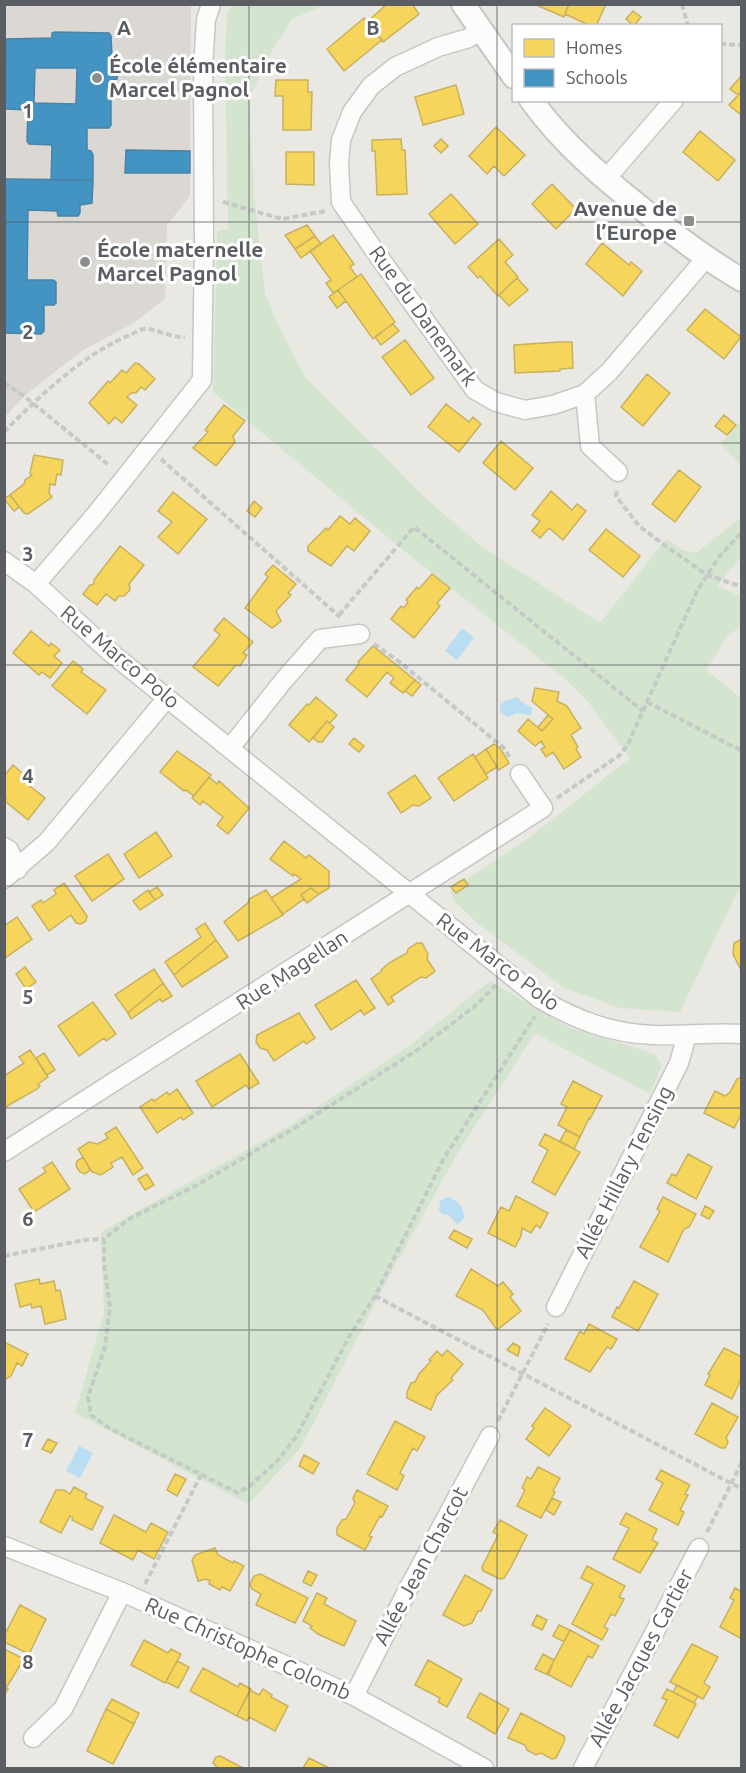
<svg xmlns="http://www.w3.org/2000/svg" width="746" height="1773" font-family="Ubuntu,sans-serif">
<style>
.education{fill:#dbd8d3}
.green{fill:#d3e5cf}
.water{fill:#b9ddf2}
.homes{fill:#f6d55c;stroke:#c7b15e;stroke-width:1.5}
.schools{fill:#4393c3;stroke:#4a83a6;stroke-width:1.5;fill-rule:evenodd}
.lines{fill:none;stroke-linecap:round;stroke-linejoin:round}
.minor-casing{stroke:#c6c6c6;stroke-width:21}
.tertiary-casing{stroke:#c6c6c6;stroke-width:26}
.path{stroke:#c5c9c7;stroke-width:4;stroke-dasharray:6 3;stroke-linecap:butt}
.minor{stroke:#fcfcfb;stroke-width:18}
.tertiary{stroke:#fcfcfb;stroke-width:22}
.grid{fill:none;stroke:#5a5d61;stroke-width:1.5;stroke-opacity:0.55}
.poi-dot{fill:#8c8e8e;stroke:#fff;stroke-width:2}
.labels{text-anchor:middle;stroke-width:6;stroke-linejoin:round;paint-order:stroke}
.poi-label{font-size:21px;font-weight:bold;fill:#5a5d61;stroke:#fff;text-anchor:start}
.street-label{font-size:21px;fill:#5a5d61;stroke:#fff}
.grid-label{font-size:20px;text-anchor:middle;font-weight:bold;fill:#5a5d61;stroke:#fff;stroke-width:6;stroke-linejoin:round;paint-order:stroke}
</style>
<rect width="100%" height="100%" fill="#e9e8e3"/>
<path class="education" d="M 4,5 L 191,5 L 190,196 L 167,225 L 165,299 L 132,324 L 83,350 L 24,396 L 7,415 L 4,414 Z"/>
<path class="green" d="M 232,5 L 326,5 L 292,19 L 270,54 L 249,99 L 254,196 L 265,293 L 278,325 L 305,377 L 422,495 L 481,546 L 600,623 L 666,539 L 682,550 L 696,553 L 741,518 L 741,557 L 717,586 L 741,596 L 741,627 L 729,634 L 706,670 L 741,698 L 741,890 L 736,894 L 680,1012 L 620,1008 L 564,988 L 477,923 L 453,900 L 450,891 L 530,837 L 630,758 L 589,703 L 564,678 L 402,549 L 213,392 L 217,231 L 228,229 L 225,57 L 227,15 Z
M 741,420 L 741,466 L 721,443 Z
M 490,981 L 568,1027 L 655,1054 L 662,1065 L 650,1094 L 535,1033 L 457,1154 L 391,1273 L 300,1449 L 248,1504 L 75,1413 L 104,1313 L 101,1232 L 284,1129 L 409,1046 Z"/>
<path class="water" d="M 462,628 L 474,638 L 457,660 L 445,651 Z
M 518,697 L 520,701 L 532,708 L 531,715 L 517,713 L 508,717 L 500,712 L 500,705 L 506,701 Z
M 448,1197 C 457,1199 465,1209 464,1218 L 459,1224 L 456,1223 L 449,1215 L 442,1214 L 439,1210 L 440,1201 Z
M 79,1446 L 93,1453 L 80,1478 L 66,1471 Z"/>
<path class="homes" d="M 387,4 L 412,4 L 419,14 L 383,42 L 367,22 Z
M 534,4 L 569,4 L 564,17 Z
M 569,4 L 606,4 L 596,26 L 591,26 L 565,14 Z
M 633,11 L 641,17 L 634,26 L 626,19 Z
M 364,18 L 382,40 L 344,71 L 327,49 Z
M 742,75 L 742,91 L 738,95 L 730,89 Z
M 276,80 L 308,80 L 308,92 L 312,92 L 311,130 L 283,130 L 283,96 L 275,96 Z
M 456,85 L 464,114 L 423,125 L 415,97 Z
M 742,91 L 742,116 L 729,105 Z
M 496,127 L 525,155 L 504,176 L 494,166 L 487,174 L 469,156 Z
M 700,131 L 735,160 L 718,181 L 683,152 Z
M 401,139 L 402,150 L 405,150 L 407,194 L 377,195 L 375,151 L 372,151 L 372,140 Z
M 441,139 L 448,146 L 441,153 L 434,146 Z
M 286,152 L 314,152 L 314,185 L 286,184 Z
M 552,184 L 576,209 L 556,229 L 532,204 Z
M 451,194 L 478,224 L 455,244 L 429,214 Z
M 307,225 L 315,236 L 295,249 L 285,235 Z
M 333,235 L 354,264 L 350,267 L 357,277 L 333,293 L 326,283 L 331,280 L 310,251 Z
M 315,236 L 321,244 L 301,258 L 295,249 Z
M 499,239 L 513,255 L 505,262 L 518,277 L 498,296 L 480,276 L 478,278 L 468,267 Z
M 602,243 L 629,265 L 631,262 L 642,271 L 623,296 L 586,264 Z
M 361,274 L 395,322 L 373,339 L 338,290 Z
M 517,278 L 528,290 L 509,306 L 499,295 Z
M 338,290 L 346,301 L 337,308 L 329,297 Z
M 705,309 L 741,337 L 724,359 L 687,330 Z
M 393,324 L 399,331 L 381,345 L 375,337 Z
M 405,340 L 434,378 L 411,395 L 382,357 Z
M 559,342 L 572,342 L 573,368 L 560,369 L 560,371 L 515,373 L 514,345 Z
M 135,363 L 139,364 L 155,379 L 145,390 L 141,387 L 136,393 L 131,393 L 127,397 L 137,405 L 122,423 L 115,417 L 109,424 L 89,403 L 108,381 L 110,383 L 122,370 L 126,373 Z
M 647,374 L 670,393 L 643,426 L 621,407 Z
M 446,404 L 469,422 L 473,417 L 481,424 L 459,452 L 428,427 Z
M 224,405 L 245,421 L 233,436 L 235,442 L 216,466 L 193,448 L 208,432 L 205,430 Z
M 724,415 L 736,425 L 727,435 L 715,426 Z
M 501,441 L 533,468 L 515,490 L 483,463 Z
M 34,455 L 63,460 L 61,475 L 57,474 L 55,485 L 50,484 L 49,493 L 52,497 L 28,514 L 24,513 L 10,495 L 24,484 L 25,480 L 32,475 L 30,473 Z
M 679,470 L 701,487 L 675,522 L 652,504 Z
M 551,491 L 572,510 L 577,504 L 586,511 L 563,540 L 549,528 L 540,538 L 532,531 L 540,521 L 532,515 Z
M 173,492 L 207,519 L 178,554 L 158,537 L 172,522 L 158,511 Z
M 10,495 L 19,507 L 14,511 L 4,499 Z
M 254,501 L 262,508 L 255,517 L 247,511 Z
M 340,516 L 350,524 L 355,518 L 370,531 L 354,551 L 347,546 L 331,566 L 308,551 L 308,546 L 326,528 L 328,530 Z
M 606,529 L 640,556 L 623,577 L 589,550 Z
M 120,546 L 144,565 L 129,584 L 130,590 L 124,596 L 119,596 L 115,601 L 106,594 L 97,605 L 83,594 L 90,585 L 94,584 L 94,580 Z
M 273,565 L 296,584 L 288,593 L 291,595 L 276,611 L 281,621 L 272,628 L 245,608 L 268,577 L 265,574 Z
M 432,574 L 450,588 L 437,603 L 440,606 L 414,638 L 391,619 L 401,606 L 404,608 L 408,602 L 406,600 L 417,587 L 419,589 Z
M 224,618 L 253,642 L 243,653 L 247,655 L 240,666 L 236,665 L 218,686 L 193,667 L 220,635 L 214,630 Z
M 31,631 L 49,646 L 51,643 L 60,650 L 54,656 L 62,663 L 50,678 L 42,672 L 39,675 L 13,653 Z
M 373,646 L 415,680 L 403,693 L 390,683 L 394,678 L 387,672 L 367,697 L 346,680 L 359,664 L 358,662 Z
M 73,661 L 83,669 L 81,672 L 106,690 L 87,714 L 52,686 Z
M 415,680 L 421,685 L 412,696 L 405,691 Z
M 535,688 L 559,692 L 557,701 L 567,706 L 581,728 L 571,735 L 578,747 L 576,749 L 581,757 L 564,769 L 553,752 L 546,757 L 541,749 L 545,747 L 541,741 L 535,746 L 518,731 L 528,719 L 542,731 L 553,719 L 532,701 Z
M 316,697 L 337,715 L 330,723 L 327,721 L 309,742 L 289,725 L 307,704 L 309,705 Z
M 548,715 L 553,719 L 542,731 L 538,727 Z
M 327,721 L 334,727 L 322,742 L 318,742 L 313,738 Z
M 354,738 L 364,746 L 359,752 L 349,744 Z
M 494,744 L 500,748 L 509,763 L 499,770 L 486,749 Z
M 486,749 L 497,767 L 486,774 L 475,757 Z
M 177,751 L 211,775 L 194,796 L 186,790 L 184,791 L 160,772 Z
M 473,754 L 488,778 L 454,801 L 438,778 Z
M 13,765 L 26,776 L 22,780 L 45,798 L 28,820 L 5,801 L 6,799 L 4,797 L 4,776 Z
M 415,775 L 431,798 L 419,806 L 413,805 L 401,813 L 388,793 Z
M 209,777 L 217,784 L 219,781 L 249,808 L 228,834 L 217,825 L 223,817 L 203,801 L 200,805 L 192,798 Z
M 156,832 L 172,856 L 139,878 L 124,854 Z
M 284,841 L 306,858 L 309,855 L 329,871 L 329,888 L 319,894 L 311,888 L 301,895 L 304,899 L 283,914 L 271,898 L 301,879 L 294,874 L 293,876 L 270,859 Z
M 108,854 L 124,879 L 92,901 L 75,876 Z
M 464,879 L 468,885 L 456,893 L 451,887 Z
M 64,883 L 87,916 L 86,921 L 81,924 L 76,923 L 71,915 L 49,931 L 32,906 L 41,900 L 43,903 L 56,894 L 54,890 Z
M 157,887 L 163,895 L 155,900 L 149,892 Z
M 311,888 L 319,894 L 307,903 L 301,895 Z
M 148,890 L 155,900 L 140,910 L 133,901 Z
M 266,890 L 283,915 L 238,941 L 224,922 L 248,903 L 249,899 Z
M 17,917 L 32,939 L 5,958 L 4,926 Z
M 205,923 L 216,940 L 174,975 L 165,962 L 201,937 L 196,929 Z
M 742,939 L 742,972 L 733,954 L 734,943 Z
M 216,940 L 228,957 L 182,987 L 174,975 Z
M 417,943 L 422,943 L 428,954 L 427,959 L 435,971 L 426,978 L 421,977 L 391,997 L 394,1001 L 388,1005 L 371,979 L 382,971 L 381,970 L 389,963 L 407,953 L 408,949 Z
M 25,967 L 36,982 L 26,989 L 16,974 Z
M 154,969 L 163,983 L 128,1013 L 115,995 Z
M 356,980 L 375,1008 L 364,1015 L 361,1010 L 331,1030 L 315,1005 Z
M 163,983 L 172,996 L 162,1002 L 160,999 L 131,1019 L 128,1013 Z
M 93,1002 L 116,1034 L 106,1041 L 104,1038 L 79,1056 L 58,1026 Z
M 299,1013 L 315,1038 L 306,1044 L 304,1041 L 274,1061 L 267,1050 L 260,1048 L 256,1042 L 257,1035 Z
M 30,1050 L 48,1077 L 38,1084 L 40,1086 L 37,1089 L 4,1108 L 4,1076 L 24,1063 L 19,1057 Z
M 44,1053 L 55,1070 L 47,1075 L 36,1058 Z
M 240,1054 L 259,1083 L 249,1089 L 246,1085 L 212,1107 L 196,1081 Z
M 742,1077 L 742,1113 L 734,1128 L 704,1113 L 715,1091 L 725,1096 L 730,1092 L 737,1079 Z
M 573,1081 L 602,1096 L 590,1119 L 589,1118 L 580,1137 L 558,1125 L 567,1107 L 561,1104 Z
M 177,1089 L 193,1113 L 183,1120 L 181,1117 L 157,1133 L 140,1107 L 152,1099 L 154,1101 L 167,1092 L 169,1095 Z
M 116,1127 L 143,1168 L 133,1175 L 122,1157 L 111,1163 L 113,1167 L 101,1175 L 92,1172 L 78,1149 L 89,1142 L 98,1144 L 108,1138 L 105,1134 Z
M 566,1130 L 580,1137 L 574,1149 L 560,1141 Z
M 545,1134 L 580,1152 L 555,1195 L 532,1182 L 548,1150 L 539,1145 Z
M 688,1154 L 712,1167 L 696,1199 L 667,1183 L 672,1174 L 676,1176 Z
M 83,1157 L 90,1170 L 85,1174 L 80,1172 L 76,1166 L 77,1161 Z
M 52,1162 L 70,1189 L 34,1212 L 19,1189 L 46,1172 L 43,1168 Z
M 147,1174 L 154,1185 L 145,1190 L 138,1179 Z
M 516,1196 L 548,1213 L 540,1228 L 536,1225 L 531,1233 L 522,1228 L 521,1236 L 515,1247 L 488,1233 L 501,1207 L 509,1211 Z
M 663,1197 L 696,1214 L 689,1227 L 684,1229 L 668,1262 L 640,1247 L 660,1211 L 657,1209 Z
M 705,1206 L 714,1211 L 709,1219 L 701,1215 Z
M 454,1230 L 472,1239 L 467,1248 L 449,1238 Z
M 471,1269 L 498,1286 L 503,1282 L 513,1294 L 510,1297 L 521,1311 L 497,1330 L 483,1310 L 456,1296 Z
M 39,1279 L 40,1284 L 54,1281 L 56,1291 L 60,1290 L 66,1319 L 45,1324 L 41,1306 L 32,1308 L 31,1304 L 20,1307 L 15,1284 Z
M 634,1281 L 658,1294 L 638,1331 L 612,1317 L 617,1307 L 619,1308 Z
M 589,1324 L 617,1339 L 611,1349 L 607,1347 L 590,1372 L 565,1359 L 580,1331 L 584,1334 Z
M 4,1342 L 28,1354 L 22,1366 L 17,1363 L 11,1376 L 7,1378 L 4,1382 Z
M 513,1343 L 520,1347 L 518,1356 L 507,1350 Z
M 724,1348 L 742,1357 L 742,1377 L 732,1399 L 705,1385 L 710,1375 L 708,1374 Z
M 447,1350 L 463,1364 L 451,1378 L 453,1380 L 437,1395 L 431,1410 L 407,1398 L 407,1392 L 411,1383 L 415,1382 L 419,1374 L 431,1361 L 429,1360 L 437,1351 L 442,1356 Z
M 712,1403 L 738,1417 L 726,1438 L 728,1442 L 725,1448 L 721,1448 L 695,1434 Z
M 545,1408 L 571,1426 L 549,1456 L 526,1439 L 534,1428 L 532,1426 Z
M 395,1421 L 425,1437 L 417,1451 L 413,1448 L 400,1473 L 404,1476 L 397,1490 L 367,1474 Z
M 48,1439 L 57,1443 L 51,1453 L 42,1449 Z
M 304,1455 L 319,1463 L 313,1474 L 299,1466 Z
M 538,1467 L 560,1478 L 553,1491 L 555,1492 L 541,1518 L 517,1506 L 525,1490 L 522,1488 L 527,1477 L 531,1479 Z
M 661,1470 L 690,1485 L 685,1494 L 688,1495 L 680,1510 L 684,1512 L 678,1525 L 649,1510 L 663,1483 L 656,1479 Z
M 175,1474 L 186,1479 L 177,1496 L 167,1490 Z
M 74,1487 L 87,1494 L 85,1498 L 103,1507 L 92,1530 L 72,1520 L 73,1518 L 70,1516 L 61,1533 L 40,1522 L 56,1490 L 64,1490 L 70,1494 Z
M 357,1490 L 388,1506 L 382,1517 L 380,1516 L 369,1536 L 372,1537 L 365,1550 L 337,1535 L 337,1528 L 342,1520 L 346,1519 L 355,1503 L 353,1498 Z
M 552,1498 L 561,1502 L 554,1515 L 546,1510 Z
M 626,1513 L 657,1529 L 652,1540 L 658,1543 L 640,1573 L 613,1559 L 629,1528 L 620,1524 Z
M 114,1515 L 146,1532 L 151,1523 L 168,1532 L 154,1559 L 138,1550 L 133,1560 L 100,1543 Z
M 500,1520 L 527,1535 L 511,1567 L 504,1578 L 500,1579 L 483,1571 L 482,1567 L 498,1535 L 493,1532 Z
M 215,1548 L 218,1555 L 233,1563 L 234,1561 L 244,1566 L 230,1591 L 222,1587 L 220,1590 L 209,1584 L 210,1581 L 206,1579 L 198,1581 L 192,1560 L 195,1555 Z
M 587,1566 L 625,1586 L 619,1597 L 624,1599 L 615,1616 L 611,1614 L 604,1627 L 608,1629 L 602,1640 L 572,1624 L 593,1584 L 581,1578 Z
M 308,1571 L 317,1575 L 311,1586 L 303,1582 Z
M 260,1574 L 308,1598 L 295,1623 L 256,1605 L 261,1594 L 252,1589 L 250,1584 L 254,1576 Z
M 465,1575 L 492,1590 L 481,1611 L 478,1611 L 472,1623 L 464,1626 L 443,1615 Z
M 735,1588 L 742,1592 L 742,1639 L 720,1627 L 734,1600 L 730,1598 Z
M 317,1593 L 327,1598 L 324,1604 L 356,1621 L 344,1646 L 318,1634 L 310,1628 L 312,1626 L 303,1621 Z
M 20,1605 L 46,1619 L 29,1654 L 4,1642 L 4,1636 Z
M 537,1615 L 547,1620 L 542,1630 L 532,1625 Z
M 559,1625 L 570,1630 L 564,1642 L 553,1636 Z
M 570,1630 L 599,1646 L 592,1658 L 588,1656 L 571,1687 L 547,1674 Z
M 144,1640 L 168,1653 L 171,1649 L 181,1654 L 165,1683 L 131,1665 Z
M 692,1644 L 718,1657 L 704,1683 L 710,1687 L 703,1699 L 670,1682 Z
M 4,1649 L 24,1659 L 6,1688 L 8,1689 L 4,1696 Z
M 543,1654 L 554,1660 L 548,1675 L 535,1669 Z
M 428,1660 L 462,1679 L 447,1707 L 438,1702 L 440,1698 L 415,1685 Z
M 177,1661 L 189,1667 L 178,1688 L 166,1682 Z
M 203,1668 L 238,1687 L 240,1683 L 251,1689 L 237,1716 L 190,1691 Z
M 677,1685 L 698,1696 L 694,1703 L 673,1692 Z
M 263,1689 L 272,1695 L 271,1697 L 288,1706 L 275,1731 L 249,1717 L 247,1721 L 237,1716 L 250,1690 L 259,1695 Z
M 667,1689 L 696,1704 L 678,1738 L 654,1725 L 667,1700 L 662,1698 Z
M 480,1693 L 509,1709 L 495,1734 L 467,1717 Z
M 112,1699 L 139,1713 L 134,1724 L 106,1709 Z
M 106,1709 L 134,1724 L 113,1764 L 87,1751 Z
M 521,1713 L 564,1736 L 565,1740 L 556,1758 L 552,1759 L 541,1753 L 536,1755 L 527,1750 L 525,1745 L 508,1738 Z
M 220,1756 L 243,1768 L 218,1768 L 213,1763 L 216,1757 Z
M 309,1758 L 329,1768 L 303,1768 Z"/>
<path class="schools" d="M 55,32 L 109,33 L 111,36 L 112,57 L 116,57 L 118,60 L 117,79 L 111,81 L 111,125 L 109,128 L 87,128 L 87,150 L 91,151 L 93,155 L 93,180 L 51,180 L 52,145 L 29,144 L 27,141 L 28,110 L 7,109 L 4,107 L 6,39 L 52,38 L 52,33 ZM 35,68 L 77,68 L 76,104 L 34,103 Z
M 126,150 L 190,151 L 190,173 L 125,173 Z
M 7,179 L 93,180 L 92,203 L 80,205 L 80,213 L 78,216 L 58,216 L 57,211 L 28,210 L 27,280 L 53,280 L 56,282 L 56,303 L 54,305 L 44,305 L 44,331 L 41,334 L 4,333 L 4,180 Z"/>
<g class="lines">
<defs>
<path id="minor" d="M 211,4 L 206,20 L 203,67 L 204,242 L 202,380 L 96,514 L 36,584 L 110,652 L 540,999 C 577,1020 609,1033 653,1035 C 683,1036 712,1032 742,1034
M 479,30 L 469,38 L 438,47 L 395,67 L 371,86 L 352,112 L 341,140 L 339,163 L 341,202 L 372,247 L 475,390 L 496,402 L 525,410 L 553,405 L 585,394 L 609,372 L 706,258
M 605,180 L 674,100
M 585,394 L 590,446 L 618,472
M 4,561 L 36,584
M 230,748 L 284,680 L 320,639 L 360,634
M 4,847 L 9,850 L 18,869
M 4,879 L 47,842 L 167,698
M 4,1152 L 543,808 L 520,774
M 556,1307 L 679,1063 L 687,1035
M 4,1546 L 122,1592 L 354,1696 L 484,1768
M 354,1696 L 406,1593 L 490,1436
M 33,1738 L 63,1709 L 122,1592
M 583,1768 L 699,1548"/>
<path id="tertiary" d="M 463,4 L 514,77
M 531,100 C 564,146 607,181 651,216 C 680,239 709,261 742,280"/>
</defs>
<use href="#minor" class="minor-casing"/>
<use href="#tertiary" class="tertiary-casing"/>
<path class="path" d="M 682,4 L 688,26
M 720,44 L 742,45
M 223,202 L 282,219 L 326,211
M 4,383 L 24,396 L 110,466
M 4,432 C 39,396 85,353 132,334 C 135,332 141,329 144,329 C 156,328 171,338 185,337
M 161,459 L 340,617
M 617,491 L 616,496 L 639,526 L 667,547 L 707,575 L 742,587
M 339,615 L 414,527 L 643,711
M 374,644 L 397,660 L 504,748 L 510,758
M 647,702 L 742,751
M 557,798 L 620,755 L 628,744 L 698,589 L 719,557 L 742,532
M 496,985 L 474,1007 L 416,1051 L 293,1129 L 197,1185 L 129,1219 L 104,1239 L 104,1265 L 110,1307 L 105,1347 L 88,1397 L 91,1415 L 109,1428 L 238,1493 L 251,1485 L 278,1460 L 296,1437 L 350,1335 L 375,1296 L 444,1158 L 535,1016
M 4,1256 L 84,1240 L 104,1239
M 375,1296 L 742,1489
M 498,1421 L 548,1324
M 707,1532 L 742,1462
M 145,1584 L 201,1475"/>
<use href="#minor" class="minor"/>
<use href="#tertiary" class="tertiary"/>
</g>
<path class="grid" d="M 249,4 L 249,1768M 497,4 L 497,1768M 4,222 L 742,222M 4,443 L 742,443M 4,665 L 742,665M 4,886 L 742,886M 4,1108 L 742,1108M 4,1330 L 742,1330M 4,1551 L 742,1551"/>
<g class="poi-dot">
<circle cx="97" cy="78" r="6"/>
<rect x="683" y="215" width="12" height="12" rx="3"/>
<circle cx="85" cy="262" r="6"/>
</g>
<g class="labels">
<g class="poi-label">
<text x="109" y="73">École élémentaire<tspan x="109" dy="24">Marcel Pagnol</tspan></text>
<text x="677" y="216" text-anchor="end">Avenue de<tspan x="677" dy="24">l’Europe</tspan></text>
<text x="97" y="257">École maternelle<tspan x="97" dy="24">Marcel Pagnol</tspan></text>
</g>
<g class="street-label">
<text transform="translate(423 316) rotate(54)" y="7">Rue du Danemark</text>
<text transform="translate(120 657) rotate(40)" y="7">Rue Marco Polo</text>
<text transform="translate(498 962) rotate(37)" y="7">Rue Marco Polo</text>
<text transform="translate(292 970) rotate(-33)" y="7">Rue Magellan</text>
<text transform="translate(624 1172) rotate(-63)" y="7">Allée Hillary Tensing</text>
<text transform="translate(421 1566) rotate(-62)" y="7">Allée Jean Charcot</text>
<text transform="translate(248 1649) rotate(24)" y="7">Rue Christophe Colomb</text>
<text transform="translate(641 1658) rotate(-62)" y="7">Allée Jacques Cartier</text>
</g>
</g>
<g class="grid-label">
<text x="124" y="35">A</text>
<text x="373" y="35">B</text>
<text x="28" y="118">1</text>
<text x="28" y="339">2</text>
<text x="28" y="561">3</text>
<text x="28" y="783">4</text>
<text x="28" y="1004">5</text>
<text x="28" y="1226">6</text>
<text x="28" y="1447">7</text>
<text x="28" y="1669">8</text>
</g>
<rect width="746" height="1773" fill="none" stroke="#5a5d61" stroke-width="12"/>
<rect x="512" y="24" width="210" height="78" fill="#ffffff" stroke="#bdbec0" stroke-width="1.5"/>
<rect x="524" y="39" width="30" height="18" fill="#f6d55c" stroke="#bdbec0" stroke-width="1.5"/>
<text x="566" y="54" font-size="18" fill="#5a5d61">Homes</text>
<rect x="524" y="69" width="30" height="18" fill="#4393c3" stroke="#bdbec0" stroke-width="1.5"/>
<text x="566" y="84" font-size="18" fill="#5a5d61">Schools</text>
</svg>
